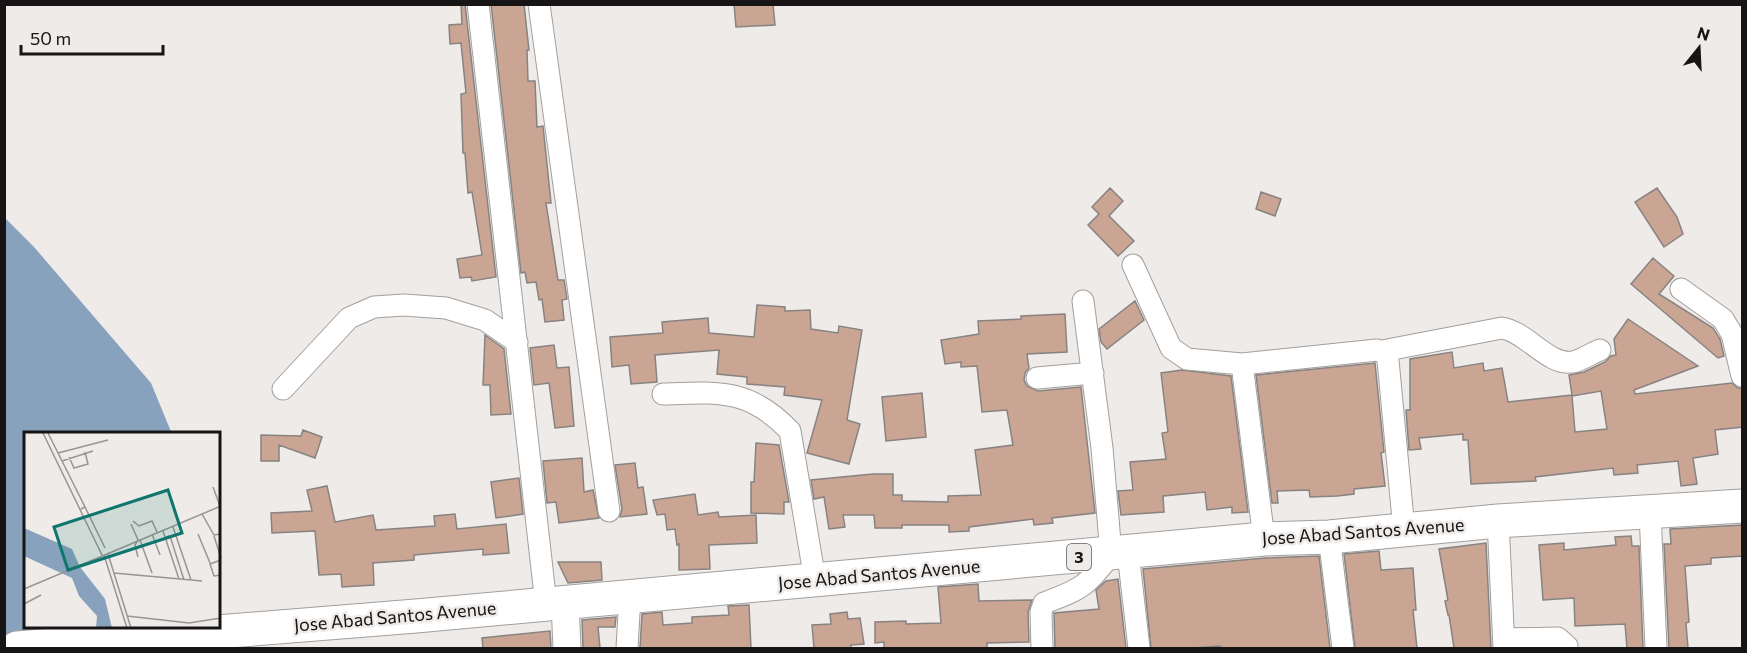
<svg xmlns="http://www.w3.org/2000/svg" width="1747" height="653" font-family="Commissioner,sans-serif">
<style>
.water{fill:#88a1bd}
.building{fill:#caa593;stroke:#878382;stroke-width:1.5;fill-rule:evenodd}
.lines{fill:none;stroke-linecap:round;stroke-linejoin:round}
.minor-casing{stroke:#a29f9d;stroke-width:23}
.tertiary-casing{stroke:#a29f9d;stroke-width:29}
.trunk-casing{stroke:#a29f9d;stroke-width:35}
.minor{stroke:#fff;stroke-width:21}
.tertiary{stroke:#fff;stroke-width:27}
.trunk{stroke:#fff;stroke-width:33}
.labels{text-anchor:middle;stroke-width:5;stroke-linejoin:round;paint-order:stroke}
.shield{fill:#efebe9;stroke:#575454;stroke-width:1.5}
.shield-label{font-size:16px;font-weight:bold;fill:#161414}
.street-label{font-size:18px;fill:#161414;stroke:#efebe9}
.inset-road{fill:none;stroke:#989594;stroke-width:1.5}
.view{fill:#0f766e;fill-opacity:0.15;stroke:#0f766e;stroke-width:3}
.inset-edge{fill:none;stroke:#161414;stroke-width:3}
</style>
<rect width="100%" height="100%" fill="#efebe9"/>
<path class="water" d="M 4,217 L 34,247 L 151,383 L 172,434 L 26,434 L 26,628 L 178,628 L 5,648 Z"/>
<path class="building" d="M 461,4 L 465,4 L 496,277 L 472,281 L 471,277 L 460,278 L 457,259 L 482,255 L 472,192 L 468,193 L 465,153 L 463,153 L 461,94 L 466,93 L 461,43 L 450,44 L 449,25 L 462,24 Z
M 491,4 L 524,4 L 529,50 L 527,50 L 528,81 L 535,81 L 537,127 L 543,126 L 551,203 L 546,203 L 558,280 L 564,280 L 567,299 L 562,300 L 564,320 L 545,322 L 542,299 L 539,300 L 536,282 L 527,283 L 525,272 L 521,273 Z
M 734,4 L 773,4 L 775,25 L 736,27 Z
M 1110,188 L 1123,201 L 1109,216 L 1134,241 L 1118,256 L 1088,225 L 1099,214 L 1092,207 Z
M 1657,188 L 1677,217 L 1683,234 L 1664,247 L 1635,202 Z
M 1261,192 L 1281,199 L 1275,216 L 1256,209 Z
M 1653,258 L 1674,276 L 1659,294 L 1713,328 L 1720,339 L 1724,356 L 1718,358 L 1631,284 Z
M 1135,301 L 1144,320 L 1107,349 L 1101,342 L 1099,329 Z
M 757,305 L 785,307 L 785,311 L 810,310 L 811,329 L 838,333 L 839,326 L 862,330 L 847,420 L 860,424 L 849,464 L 807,453 L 822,400 L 784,395 L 785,387 L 747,384 L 747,377 L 717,374 L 719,350 L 655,355 L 657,382 L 631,384 L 629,365 L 612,367 L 610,337 L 663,333 L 662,322 L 708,318 L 709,333 L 754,337 Z
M 1065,314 L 1067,352 L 1027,354 L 1029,368 L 1025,373 L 1024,380 L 1027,386 L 1038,391 L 1081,387 L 1095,513 L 1052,518 L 1053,523 L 1034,525 L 1033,519 L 969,527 L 969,531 L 949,532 L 949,525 L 902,525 L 902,528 L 875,528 L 874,515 L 843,515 L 845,527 L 829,529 L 824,497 L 814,499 L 811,480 L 873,474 L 893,474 L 893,495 L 902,495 L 902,501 L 948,502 L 948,496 L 981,495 L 975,450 L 1013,445 L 1007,410 L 982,412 L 977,366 L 961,367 L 961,362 L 945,364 L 941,340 L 979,334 L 978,321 L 1021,319 L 1021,316 Z
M 1628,319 L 1698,366 L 1634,390 L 1635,394 L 1732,383 L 1738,388 L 1743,388 L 1743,427 L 1715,430 L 1718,454 L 1693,458 L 1697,484 L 1681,486 L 1678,461 L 1637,465 L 1638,473 L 1614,475 L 1613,468 L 1535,477 L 1536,481 L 1471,484 L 1468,440 L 1463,440 L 1463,434 L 1419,438 L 1421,449 L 1409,450 L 1406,410 L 1410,410 L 1410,359 L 1452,352 L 1454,368 L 1483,363 L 1484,371 L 1502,368 L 1508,402 L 1572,395 L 1569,375 L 1584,372 L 1605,362 L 1611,356 L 1616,355 L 1614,339 ZM 1601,391 L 1607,429 L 1575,432 L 1572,396 Z
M 485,335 L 504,349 L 511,414 L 491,415 L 490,385 L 483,385 Z
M 554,345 L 557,368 L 569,367 L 574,426 L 555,428 L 549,383 L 534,385 L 530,348 Z
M 1375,363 L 1384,452 L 1381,453 L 1385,486 L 1354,489 L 1354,494 L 1337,496 L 1310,497 L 1309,490 L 1277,491 L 1278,503 L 1272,503 L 1256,375 Z
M 1182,370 L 1231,376 L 1248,512 L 1232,513 L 1232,507 L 1207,510 L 1205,492 L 1163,496 L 1164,512 L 1121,515 L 1118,491 L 1133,490 L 1130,462 L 1166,459 L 1162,433 L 1168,432 L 1161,373 Z
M 922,393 L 926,437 L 886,441 L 882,397 Z
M 303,430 L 322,437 L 315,458 L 279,445 L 279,461 L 261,461 L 261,435 L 301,436 Z
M 756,443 L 779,445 L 789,502 L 784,502 L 784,514 L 751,513 L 751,482 L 754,482 Z
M 582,458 L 584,492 L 593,490 L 599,518 L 559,523 L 556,502 L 547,503 L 543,461 Z
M 635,463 L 638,488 L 643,487 L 647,514 L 620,517 L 622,509 L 615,465 Z
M 519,478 L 523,514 L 496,518 L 491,482 Z
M 327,486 L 335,522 L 373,515 L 376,530 L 435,526 L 434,516 L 455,514 L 457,529 L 506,524 L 509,553 L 483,555 L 483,549 L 414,555 L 414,560 L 373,563 L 374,585 L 342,587 L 341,574 L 319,575 L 315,531 L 272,533 L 271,513 L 312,511 L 307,490 Z
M 695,494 L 698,515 L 718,512 L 719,517 L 756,515 L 757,543 L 709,545 L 710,569 L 679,570 L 679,544 L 677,545 L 675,529 L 667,530 L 665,514 L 657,515 L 653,500 Z
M 1742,525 L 1743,556 L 1711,558 L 1711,564 L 1685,566 L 1689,622 L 1686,623 L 1688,648 L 1669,648 L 1664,544 L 1671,544 L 1670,529 Z
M 1631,536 L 1632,546 L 1639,546 L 1643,648 L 1627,648 L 1625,624 L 1575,626 L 1574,598 L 1543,600 L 1539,545 L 1564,543 L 1564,550 L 1616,545 L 1615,537 Z
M 1486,543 L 1491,648 L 1454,648 L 1449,615 L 1448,615 L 1445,601 L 1448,600 L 1439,549 Z
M 1379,551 L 1381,570 L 1413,568 L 1416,610 L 1413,610 L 1417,648 L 1355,648 L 1344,554 Z
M 1319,556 L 1330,648 L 1221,648 L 1220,646 L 1194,648 L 1151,648 L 1143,569 L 1265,558 Z
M 558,562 L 601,562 L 602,580 L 568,583 Z
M 1118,579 L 1126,648 L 1055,648 L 1054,613 L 1099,609 L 1096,590 L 1106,581 Z
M 978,584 L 979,601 L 1032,600 L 1028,612 L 1029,642 L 987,643 L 987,648 L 884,648 L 884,642 L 875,643 L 875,622 L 906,621 L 906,624 L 941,623 L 938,587 Z
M 749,605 L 751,648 L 640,648 L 642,614 L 662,612 L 663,625 L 692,623 L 692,617 L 729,615 L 728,606 Z
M 847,612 L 848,619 L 860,618 L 864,644 L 851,645 L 851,648 L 814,648 L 812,625 L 831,624 L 830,614 Z
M 616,617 L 615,627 L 598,627 L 600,648 L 583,648 L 582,620 Z
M 550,631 L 551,648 L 483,648 L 482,638 Z"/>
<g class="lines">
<defs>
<path id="minor" d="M 478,4 L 546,604
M 539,4 L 609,511
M 1133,265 L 1171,348 L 1187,359 L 1242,364 L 1377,350 L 1385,353 L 1388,360 L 1404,530
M 1681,289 L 1723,319 L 1732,334 L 1742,376
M 1382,351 L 1502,328 C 1527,332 1548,366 1573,362 C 1582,360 1592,353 1600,350
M 1242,364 L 1264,539
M 1037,378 L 1093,373
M 283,389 L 349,318 L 374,307 L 404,305 L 446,308 L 485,320 L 517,342
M 663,394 C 718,392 749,388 790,431 L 815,580
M 1650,512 L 1656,648
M 1498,521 L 1504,648
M 1329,537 L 1343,648
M 1128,553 L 1139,648
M 1504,639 L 1558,638 L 1567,646 L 1567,648
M 627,648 L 630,596
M 1042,648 L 1041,612 L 1044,603 C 1082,589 1087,586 1111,554 L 1102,448 L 1083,301"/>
<path id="tertiary" d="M 565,603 L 567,648"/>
<path id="trunk" d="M 17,648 L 416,616 L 1264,539 L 1329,537 L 1498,521 L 1742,506"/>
</defs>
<use href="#minor" class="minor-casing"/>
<use href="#tertiary" class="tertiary-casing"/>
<use href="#trunk" class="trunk-casing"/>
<use href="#minor" class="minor"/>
<use href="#tertiary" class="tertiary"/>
<use href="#trunk" class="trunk"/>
</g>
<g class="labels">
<rect class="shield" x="1067" y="544" width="24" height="26" rx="4.5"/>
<g class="shield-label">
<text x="1079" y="563">3</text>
</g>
<g class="street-label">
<text transform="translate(1363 532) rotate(-4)" y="6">Jose Abad Santos Avenue</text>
<text transform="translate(879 575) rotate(-5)" y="6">Jose Abad Santos Avenue</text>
<text transform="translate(395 617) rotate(-5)" y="6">Jose Abad Santos Avenue</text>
</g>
</g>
<g transform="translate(24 432)">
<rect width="196" height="196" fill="#efebe9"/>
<path d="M 0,96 L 48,117 L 56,135 L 81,167 L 88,196 L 72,196 L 73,184 L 55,164 L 48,146 L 0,124 Z" fill="#88a1bd"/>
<path class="inset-road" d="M 19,1 L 78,123M 24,1 L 61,75 L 57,77M 34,21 L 84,8M 45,25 L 50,36 L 64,32 L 61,20M 38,29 L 69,19M 189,55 L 196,74M 61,75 L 81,116M 178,82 L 190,103 L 197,102M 109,89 L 115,94 L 128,89 L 133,100M 107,92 L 114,108 L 111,113 L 114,125M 149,95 L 167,148M 139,99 L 155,147M 128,102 L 136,123M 174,102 L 186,131M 190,104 L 197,126M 142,105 L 146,104 L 160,148M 116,108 L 128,141M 84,122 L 107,196M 80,123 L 103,196M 197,128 L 186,132 L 190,144 L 197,143M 90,141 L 178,149M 0,157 L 197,74M 0,172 L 17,163M 103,184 L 165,191 L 197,186"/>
<path class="view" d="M 144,58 L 158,101 L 44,138 L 30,95 Z"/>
<rect width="196" height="196" class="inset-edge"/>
</g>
<rect width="1747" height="653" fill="none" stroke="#161414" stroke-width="12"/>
<g transform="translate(1699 48) rotate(18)" stroke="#efebe9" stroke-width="4.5" paint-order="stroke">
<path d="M0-4.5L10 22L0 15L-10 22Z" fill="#161414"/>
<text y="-9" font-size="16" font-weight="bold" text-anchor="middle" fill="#161414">N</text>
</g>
<path d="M21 45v9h142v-9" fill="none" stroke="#161414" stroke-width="3"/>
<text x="30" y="45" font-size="18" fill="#161414" stroke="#efebe9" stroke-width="4.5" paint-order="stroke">50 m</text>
</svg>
